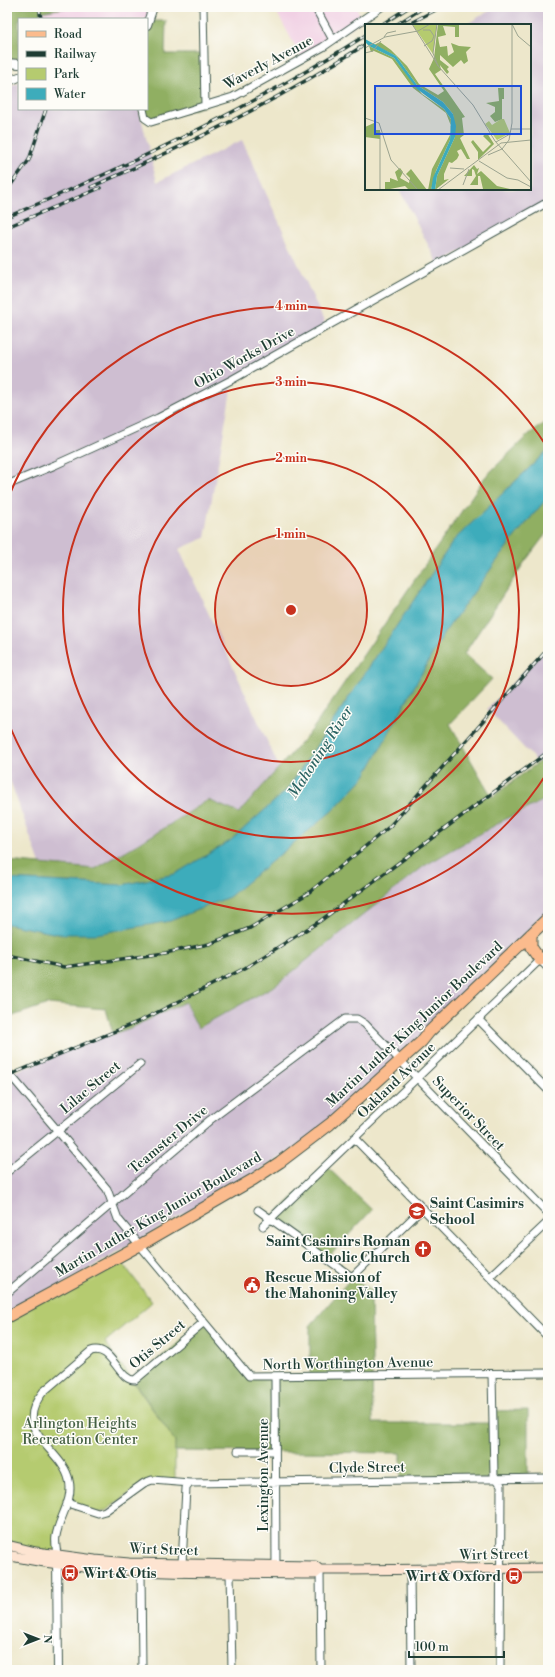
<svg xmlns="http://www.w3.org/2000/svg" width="555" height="1677" font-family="'Libre Bodoni',serif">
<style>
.built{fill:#f1d0e4}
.industrial{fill:#cebed1}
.green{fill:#b5cb6f;stroke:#6a8452}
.forest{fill:#90af62;stroke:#58764b}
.water{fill:#3dacbb;stroke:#2e7478}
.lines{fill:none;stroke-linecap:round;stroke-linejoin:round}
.minor-casing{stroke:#3e564b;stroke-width:9}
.tertiary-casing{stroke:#3e564b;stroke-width:10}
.secondary-casing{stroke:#3e564b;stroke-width:11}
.primary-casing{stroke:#3e564b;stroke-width:13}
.minor{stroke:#fff;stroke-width:7}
.tertiary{stroke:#fff;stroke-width:8}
.secondary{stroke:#fde4d1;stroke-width:9}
.primary{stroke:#fbbb8d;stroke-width:11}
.rail-casing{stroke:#1f3d34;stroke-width:3.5}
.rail{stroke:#fdfcf7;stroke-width:2;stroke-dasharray:6;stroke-linecap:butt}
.ring{fill:none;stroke:#c8321e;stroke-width:2}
.labels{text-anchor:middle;stroke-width:3;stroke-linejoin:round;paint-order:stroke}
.street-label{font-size:14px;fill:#1f3d34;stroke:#fdfcf7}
.poi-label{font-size:14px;font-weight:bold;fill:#1f3d34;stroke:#fdfcf7;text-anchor:start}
.park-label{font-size:14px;fill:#446043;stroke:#fdfcf7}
.water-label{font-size:15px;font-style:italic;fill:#2a6463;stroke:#fdfcf7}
.inset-road{fill:none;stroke:#9ba38f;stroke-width:1}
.view{fill:#1d4ed8;fill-opacity:0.15;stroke:#1d4ed8;stroke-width:2}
.inset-edge{fill:none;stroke:#1f3d34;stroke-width:2}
.centre{fill:#c8321e;stroke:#fdfcf7;stroke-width:2}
.ring-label{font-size:12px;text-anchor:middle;font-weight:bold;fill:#c8321e;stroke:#fdfcf7;stroke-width:3;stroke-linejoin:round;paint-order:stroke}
</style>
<rect width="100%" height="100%" fill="#fdfcf7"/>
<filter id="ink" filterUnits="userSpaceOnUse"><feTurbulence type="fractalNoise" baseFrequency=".025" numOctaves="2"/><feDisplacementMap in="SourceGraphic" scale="8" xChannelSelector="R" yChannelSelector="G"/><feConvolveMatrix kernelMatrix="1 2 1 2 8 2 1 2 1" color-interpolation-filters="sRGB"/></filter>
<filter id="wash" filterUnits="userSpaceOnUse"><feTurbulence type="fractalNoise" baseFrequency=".012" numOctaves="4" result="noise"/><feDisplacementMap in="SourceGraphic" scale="16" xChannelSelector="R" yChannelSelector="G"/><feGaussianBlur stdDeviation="0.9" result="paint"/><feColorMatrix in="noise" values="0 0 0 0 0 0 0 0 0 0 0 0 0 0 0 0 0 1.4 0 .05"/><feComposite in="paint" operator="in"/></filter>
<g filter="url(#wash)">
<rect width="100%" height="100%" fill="#ede7cb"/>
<path class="built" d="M 72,7 L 153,7 L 147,19 L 41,19 L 40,12 Z
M 274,7 L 356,7 L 363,20 L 302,59 Z"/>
<path class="industrial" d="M 496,7 L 548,7 L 548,202 L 438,264 L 399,189 L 530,189 L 530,25 L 465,25 Z
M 19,83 L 19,109 L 139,109 L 157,182 L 242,140 L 326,326 L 233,379 L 205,538 L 179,549 L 279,767 L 239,813 L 207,800 L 163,829 L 95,869 L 40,864 L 7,772 L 7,88 Z
M 548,646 L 548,761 L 541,766 L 487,709 Z
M 548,798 L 548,918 L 307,1142 L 7,1317 L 7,1293 L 12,1288 L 7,1282 L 7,1075 L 75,1047 L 133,1027 L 185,1001 L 198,1028 L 276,985 L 424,866 L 504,820 Z"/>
<path class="green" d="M 118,1257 L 152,1302 L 105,1342 L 175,1441 L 175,1481 L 152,1480 L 144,1483 L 105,1511 L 98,1513 L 67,1503 L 56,1536 L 57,1554 L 95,1560 L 129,1563 L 315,1566 L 320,1570 L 315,1574 L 128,1571 L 57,1563 L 57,1554 L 36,1552 L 7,1545 L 7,1317 Z"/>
<path class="forest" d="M 7,7 L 72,7 L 40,12 L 41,19 L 19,19 L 19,64 L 7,63 Z
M 149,21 L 166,21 L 165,54 L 203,54 L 205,106 L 151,122 L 143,109 L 147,109 L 147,25 Z
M 548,420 L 548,450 L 454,540 L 287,790 L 230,841 L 175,874 L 122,885 L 7,879 L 7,861 L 95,869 L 163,829 L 208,800 L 239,813 L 312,730 L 485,477 L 528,435 Z
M 548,497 L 548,531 L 524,563 L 464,654 L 492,679 L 450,724 L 492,797 L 548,755 L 548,798 L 504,820 L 424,866 L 276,985 L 198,1028 L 185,1002 L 133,1027 L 113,1034 L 106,1009 L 48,1004 L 7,1018 L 7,924 L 58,934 L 170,921 L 229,897 L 332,811 L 365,776 L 444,633 L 512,540 Z
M 326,1166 L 372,1210 L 326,1259 L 270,1219 Z
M 352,1277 L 371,1290 L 371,1293 L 373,1423 L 492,1423 L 492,1411 L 528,1410 L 528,1479 L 401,1480 L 401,1453 L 175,1451 L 175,1441 L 133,1380 L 204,1322 L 249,1376 L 310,1376 L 310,1326 Z"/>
<path class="water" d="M 548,450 L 548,497 L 512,540 L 444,633 L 365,776 L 332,811 L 229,897 L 170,921 L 97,934 L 58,934 L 7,924 L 7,879 L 122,885 L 175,874 L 230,841 L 287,790 L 454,540 Z"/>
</g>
<g filter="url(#ink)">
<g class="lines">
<defs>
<path id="minor" d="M 203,7 L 205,106
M 315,7 L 333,40
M 143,109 L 145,118 L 151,122 L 233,97 L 323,47 L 381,7
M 7,485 L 55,465 L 158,418 L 233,379 L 548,202
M 540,960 L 548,968
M 478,1019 L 548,1090
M 7,1071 L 107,1189 L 118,1219 L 249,1376 L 548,1373
M 354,1138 L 548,1337
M 7,1172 L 140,1064
M 258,1210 L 352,1277 L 423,1208
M 263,1226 L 548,952
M 490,1277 L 548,1222
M 7,1293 L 210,1120 L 345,1019 L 357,1019 L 365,1024 L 548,1213
M 492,1374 L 494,1475 L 501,1485 L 500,1670
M 275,1377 L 276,1569
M 238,1451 L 275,1451
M 67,1503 L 98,1513 L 105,1511 L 144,1483 L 152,1480 L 190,1483
M 57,1554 C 56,1548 55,1541 56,1536 C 59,1517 74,1500 69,1480 C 62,1448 10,1433 43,1392 L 91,1351 C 112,1344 118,1381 135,1380 L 204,1322
M 182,1564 L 186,1488 L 190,1483 L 548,1478
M 320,1570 L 321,1670
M 410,1570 L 411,1670
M 141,1571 L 142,1670
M 230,1573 L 232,1670"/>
<path id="tertiary" d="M 147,25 L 153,7
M 7,63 L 19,64
M 7,82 L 19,77
M 57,1559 L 58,1670"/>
<path id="secondary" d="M 7,1545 L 36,1552 L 95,1560 L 129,1563 L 315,1566 L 320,1570 L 345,1570 L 548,1568
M 7,1555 C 104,1576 204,1572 302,1574 L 315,1574 L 320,1570"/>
<path id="primary" d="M 531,934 L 531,947 L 540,960
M 7,1317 L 140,1245 L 254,1179 L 280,1162 L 330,1124 L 421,1042 L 429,1032 L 548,918"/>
</defs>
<use href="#minor" class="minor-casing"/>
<use href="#tertiary" class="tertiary-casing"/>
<use href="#secondary" class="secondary-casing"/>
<use href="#primary" class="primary-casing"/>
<use href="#minor" class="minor"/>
<use href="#tertiary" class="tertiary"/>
<use href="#secondary" class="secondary"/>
<use href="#primary" class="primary"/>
<defs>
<path id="rail" d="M 39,7 L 41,19
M 381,25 L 409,7
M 396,25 L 424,7
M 407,25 L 441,7
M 91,187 C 186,146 279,100 366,44
M 7,190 L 29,160 L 46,109
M 7,217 C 131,165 253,107 366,35
M 7,227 L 100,188
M 7,955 L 64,967 L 165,953 L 209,944 L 250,928 L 307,894 L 389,827 L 548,649
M 7,1076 L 142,1020 L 245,968 L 320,921 L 548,752"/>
</defs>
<use href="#rail" class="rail-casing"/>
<use href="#rail" class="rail"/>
</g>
</g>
<circle cx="291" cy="610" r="76" fill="#c8321e" fill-opacity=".12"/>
<g class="ring">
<circle cx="291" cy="610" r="76"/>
<circle cx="291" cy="610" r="152"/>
<circle cx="291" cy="610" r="228"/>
<path d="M547 773A304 304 0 0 1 7 719M7 501A304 304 0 0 1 547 447"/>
</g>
<defs>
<symbol id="school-disc" viewBox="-11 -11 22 22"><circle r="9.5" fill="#c8321e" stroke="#fdfcf7"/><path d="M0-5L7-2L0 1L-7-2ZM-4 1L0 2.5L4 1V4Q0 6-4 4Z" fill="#fff"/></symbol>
<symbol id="church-disc" viewBox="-11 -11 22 22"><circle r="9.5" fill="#c8321e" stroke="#fdfcf7"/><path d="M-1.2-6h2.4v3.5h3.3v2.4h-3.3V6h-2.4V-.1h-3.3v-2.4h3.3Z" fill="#fff"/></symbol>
<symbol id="civic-disc" viewBox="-11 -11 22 22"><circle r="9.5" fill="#c8321e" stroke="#fdfcf7"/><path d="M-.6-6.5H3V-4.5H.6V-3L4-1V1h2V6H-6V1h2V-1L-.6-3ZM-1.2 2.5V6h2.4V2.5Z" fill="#fff"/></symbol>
<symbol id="bus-disc" viewBox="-11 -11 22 22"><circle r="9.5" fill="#c8321e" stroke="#fdfcf7"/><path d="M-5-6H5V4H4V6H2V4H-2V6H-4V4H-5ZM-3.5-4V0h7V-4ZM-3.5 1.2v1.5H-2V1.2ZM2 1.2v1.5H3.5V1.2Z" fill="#fff"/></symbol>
</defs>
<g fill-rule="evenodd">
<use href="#school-disc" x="407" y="1201" width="20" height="20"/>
<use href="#church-disc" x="413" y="1239" width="20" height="20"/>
<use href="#civic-disc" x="242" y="1275" width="20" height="20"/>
<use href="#bus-disc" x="60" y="1563" width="20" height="20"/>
<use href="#bus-disc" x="504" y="1566" width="20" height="20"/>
</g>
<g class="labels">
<g class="street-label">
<text transform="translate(268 62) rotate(-28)" y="5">Waverly Avenue</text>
<text transform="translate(244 357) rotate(-29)" y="5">Ohio Works Drive</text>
<text transform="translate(414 1024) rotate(-43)" y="5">Martin Luther King Junior Boulevard</text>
<text transform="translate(396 1080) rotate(-44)" y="5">Oakland Avenue</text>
<text transform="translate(90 1087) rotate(-40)" y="5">Lilac Street</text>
<text transform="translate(469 1113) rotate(46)" y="5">Superior Street</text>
<text transform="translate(168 1139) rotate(-40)" y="5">Teamster Drive</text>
<text transform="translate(158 1214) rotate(-30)" y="5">Martin Luther King Junior Boulevard</text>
<text transform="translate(157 1344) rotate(-40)" y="5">Otis Street</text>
<text transform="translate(348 1363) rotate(-1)" y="5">North Worthington Avenue</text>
<text transform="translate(367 1467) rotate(-1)" y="5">Clyde Street</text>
<text transform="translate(263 1475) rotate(-90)" y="5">Lexington Avenue</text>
<text transform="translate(164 1549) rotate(2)" y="5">Wirt Street</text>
<text transform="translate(494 1554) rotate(-1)" y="5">Wirt Street</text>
</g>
<g class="poi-label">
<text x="430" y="1208">Saint Casimirs<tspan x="430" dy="16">School</tspan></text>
<text x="410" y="1246" text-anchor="end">Saint Casimirs Roman<tspan x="410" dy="16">Catholic Church</tspan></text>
<text x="265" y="1282">Rescue Mission of<tspan x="265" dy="16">the Mahoning Valley</tspan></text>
<text x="83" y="1578">Wirt &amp; Otis</text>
<text x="501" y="1581" text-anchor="end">Wirt &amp; Oxford</text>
</g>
<g class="park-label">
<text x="80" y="1428">Arlington Heights<tspan x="80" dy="16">Recreation Center</tspan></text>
</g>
<g class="water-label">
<text transform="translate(320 752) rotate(-57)" y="5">Mahoning River</text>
</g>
</g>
<g transform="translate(365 24)">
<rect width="166" height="166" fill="#ede7cb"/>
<path d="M 47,0 L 72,0 L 68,30 ZM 136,95 L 139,95 L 145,109 L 132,116 L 120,100 L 124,97 L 127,101 Z" fill="#b5cb6f"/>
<path d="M 73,0 L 99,0 L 94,1 L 94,13 L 90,13 L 90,3 L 78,2 L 81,11 L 73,13 L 74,19 L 75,23 L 82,22 L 83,32 L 89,28 L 86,19 L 94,22 L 106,23 L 101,28 L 103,37 L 99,40 L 96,36 L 88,43 L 75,31 L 75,36 L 84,43 L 82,45 L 84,48 L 82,50 L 75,41 L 76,46 L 70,50 L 100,93 L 97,94 L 99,111 L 95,114 L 105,135 L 102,135 L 96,125 L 92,127 L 94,131 L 92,135 L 87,139 L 84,138 L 79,150 L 79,156 L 84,155 L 70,166 L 72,152 L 90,113 L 88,90 L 78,78 L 52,61 L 31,32 L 9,21 L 15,18 L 26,26 L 42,42 L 54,60 L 73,71 L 79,67 L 64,45 L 69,34 ZM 4,22 L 29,34 L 57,70 L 79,85 L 86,95 L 85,116 L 71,147 L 66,166 L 63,166 L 67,145 L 85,111 L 86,102 L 81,89 L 48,64 L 27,35 L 9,27 L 6,28 ZM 133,64 L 139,64 L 139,75 L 137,75 L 137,95 L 130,98 L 125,92 L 130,88 L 130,83 L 121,79 L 134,77 ZM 9,99 L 11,106 L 15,106 L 15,115 L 0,113 L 0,103 ZM 122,109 L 129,120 L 113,136 L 113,128 L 106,118 L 108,116 L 118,128 L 126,120 L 118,112 ZM 109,141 L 112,145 L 114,144 L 112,150 L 116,147 L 132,162 L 149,166 L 118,165 L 115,152 L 113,152 L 113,161 L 105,161 L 111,152 L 109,146 L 107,145 L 107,152 L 99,152 ZM 35,144 L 38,148 L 35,154 L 44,159 L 45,154 L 41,150 L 46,145 L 62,166 L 44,166 L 40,162 L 20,166 L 20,158 L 25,158 L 25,154 L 33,157 L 30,148 Z" fill="#90af62"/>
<path d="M 0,15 L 31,32 L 52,61 L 78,78 L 88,90 L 91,102 L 90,113 L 72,152 L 70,166 L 66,166 L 68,154 L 85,116 L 86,95 L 79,85 L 52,65 L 29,34 L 4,22 L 0,18 Z" fill="#3dacbb"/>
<path class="inset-road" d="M 47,0 L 74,43 L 108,81 L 130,117 L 166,158M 72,0 L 68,29 L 73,42M 147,0 L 153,12 L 166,23M 58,6 L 65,6 L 69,12 L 67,17 L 59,22M 19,13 L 22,9 L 31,7M 0,24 L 20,13 L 53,7 L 65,0M 0,29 L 8,27 L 16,17M 0,94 L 14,99 L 26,136 L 53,166M 146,105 L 166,105M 131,118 L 145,110M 137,125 L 144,116 L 147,99 L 147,0M 123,131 L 137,125M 114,137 L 142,154 L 153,156 L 166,163M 85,144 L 99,145M 98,161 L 104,145M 15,166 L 15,108M 73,166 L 136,119 L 166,116"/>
<path class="view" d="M 10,62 L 156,62 L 156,110 L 10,110 Z"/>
<rect width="166" height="166" class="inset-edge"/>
</g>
<circle cx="291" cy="610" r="6" class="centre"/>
<g class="ring-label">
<text x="291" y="310">4 min</text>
<text x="291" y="386">3 min</text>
<text x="291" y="462">2 min</text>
<text x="291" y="538">1 min</text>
</g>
<rect width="555" height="1677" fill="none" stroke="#fdfcf7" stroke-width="24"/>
<rect x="18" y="18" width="130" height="92" fill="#fdfcf7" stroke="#a4b0a9"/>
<rect x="26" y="31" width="20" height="6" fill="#fbbb8d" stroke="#a4b0a9"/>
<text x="54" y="38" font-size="12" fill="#1f3d34">Road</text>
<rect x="26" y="51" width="20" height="6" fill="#1f3d34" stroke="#a4b0a9"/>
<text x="54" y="58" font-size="12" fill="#1f3d34">Railway</text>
<rect x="26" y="68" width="20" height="12" fill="#b5cb6f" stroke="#a4b0a9"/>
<text x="54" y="78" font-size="12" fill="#1f3d34">Park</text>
<rect x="26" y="88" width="20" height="12" fill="#3dacbb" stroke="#a4b0a9"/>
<text x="54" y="98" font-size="12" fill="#1f3d34">Water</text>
<g transform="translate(38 1639) rotate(90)" stroke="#fdfcf7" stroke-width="3" paint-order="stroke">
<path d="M0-3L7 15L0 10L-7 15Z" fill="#1f3d34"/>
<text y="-6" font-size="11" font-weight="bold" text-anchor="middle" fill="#1f3d34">N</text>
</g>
<path d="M409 1651v6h95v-6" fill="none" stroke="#1f3d34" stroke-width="2"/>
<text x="415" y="1651" font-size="12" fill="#1f3d34" stroke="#fdfcf7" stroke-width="3" paint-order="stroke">100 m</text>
</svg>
